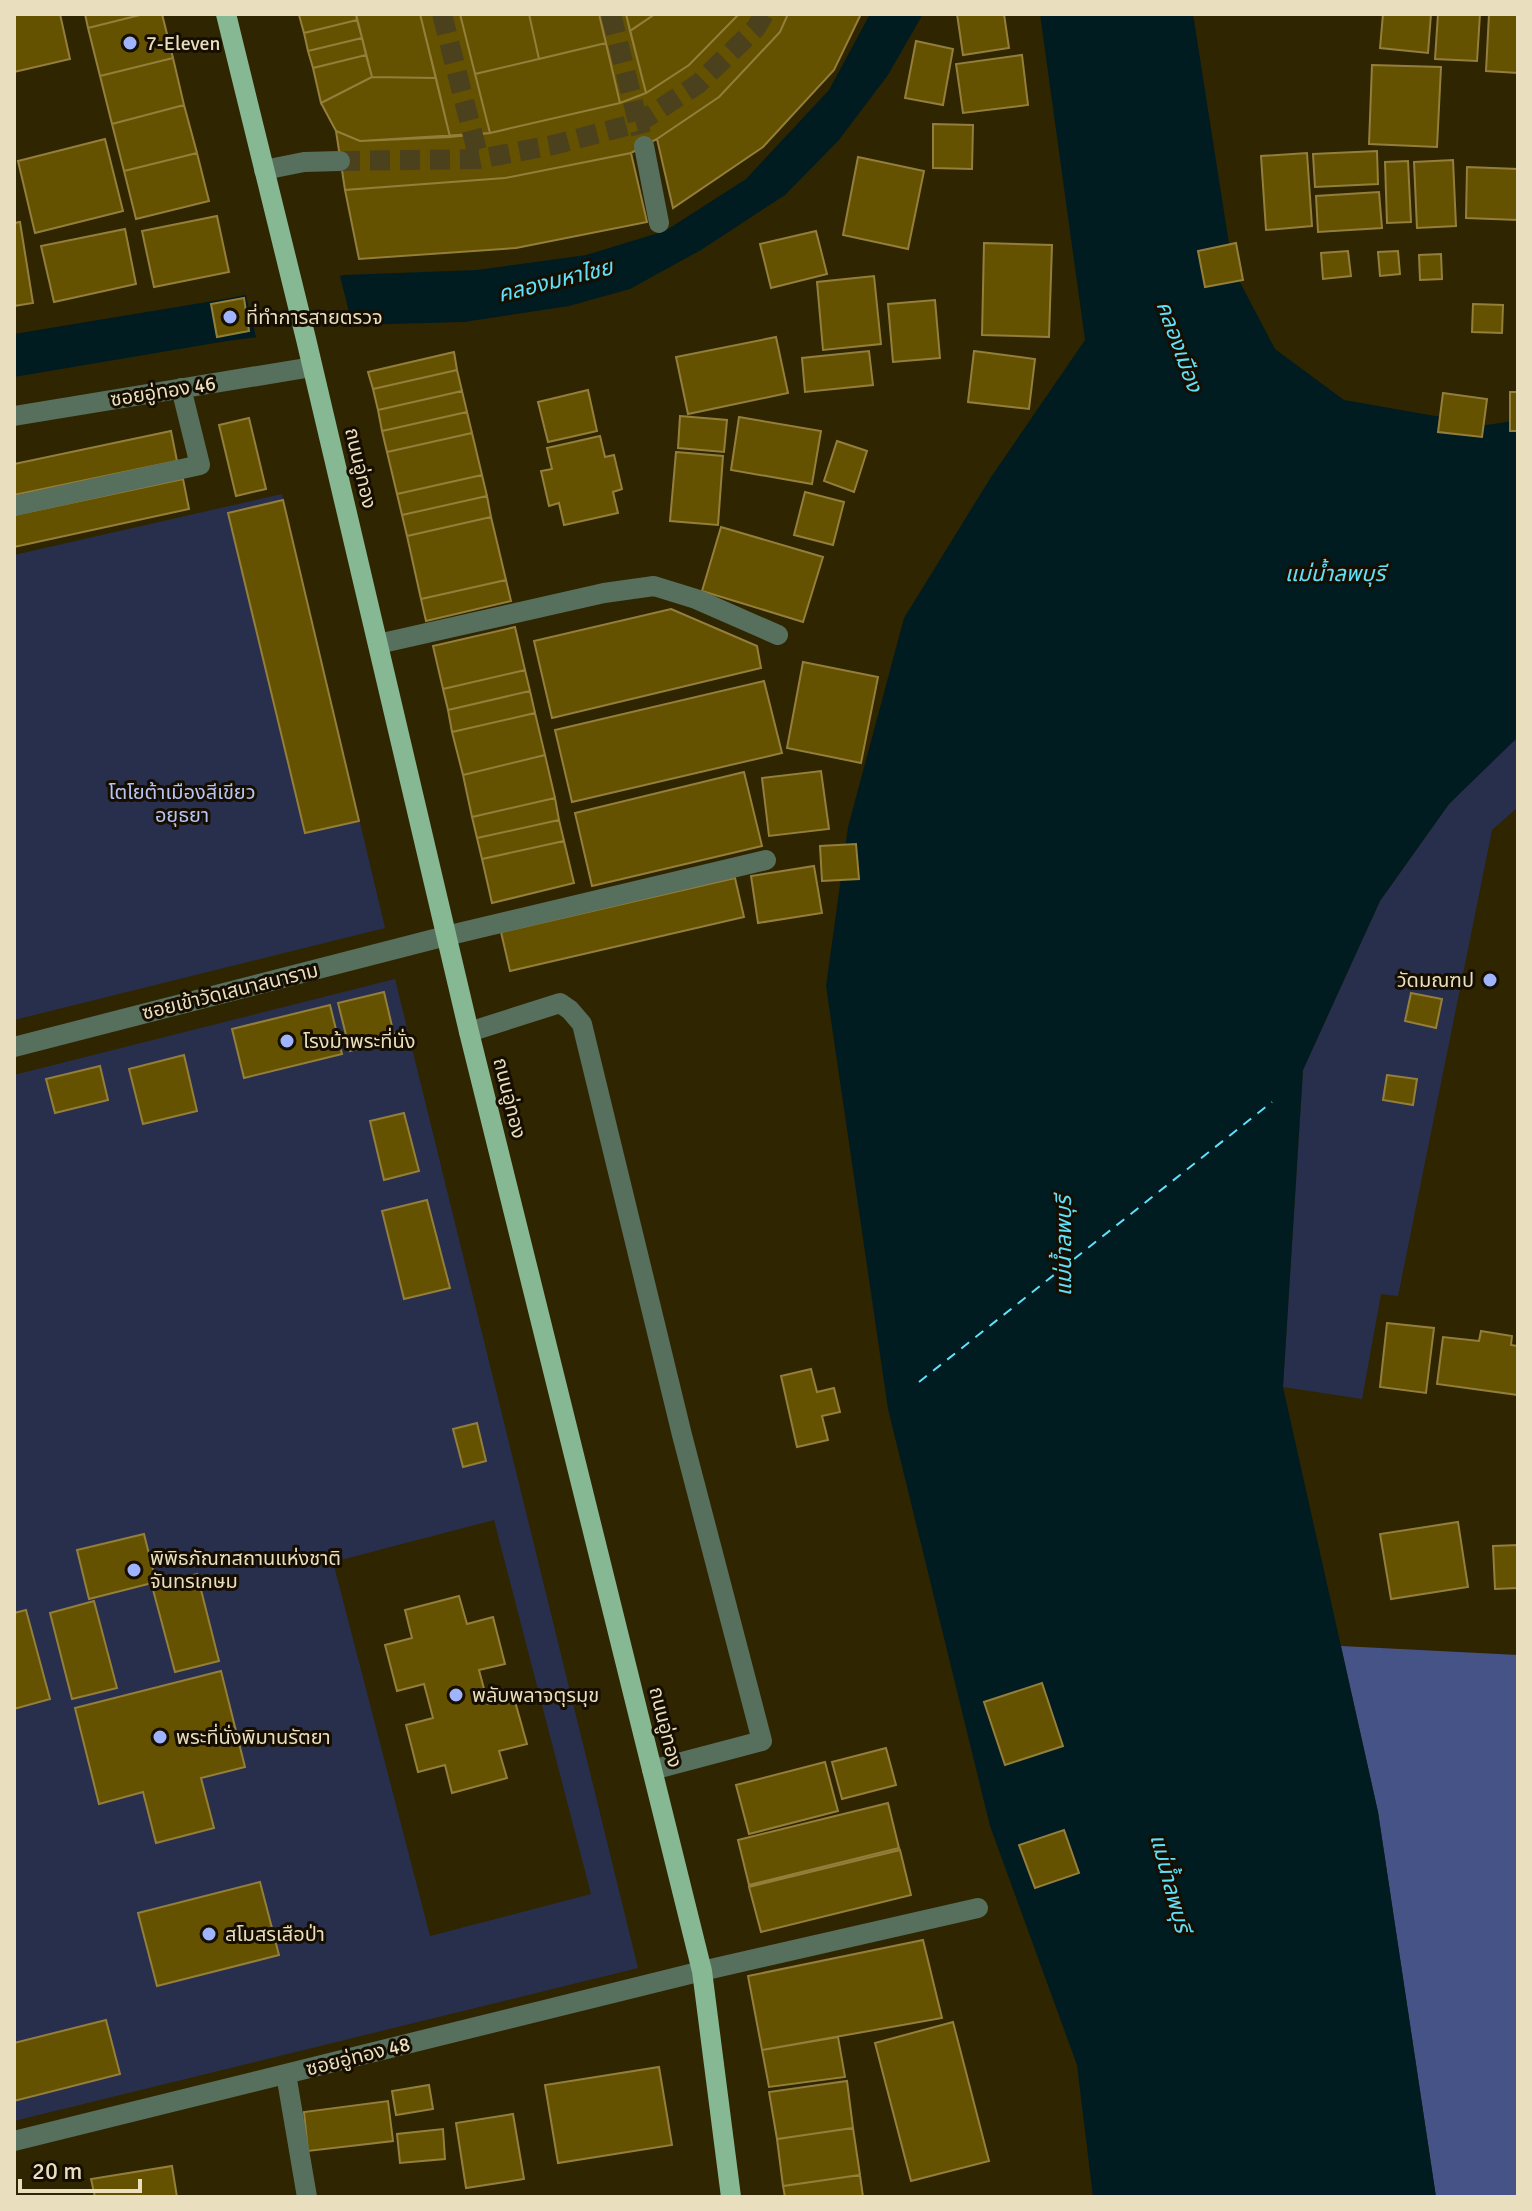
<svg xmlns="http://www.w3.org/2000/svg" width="1532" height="2211" font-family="Signika,'Noto Sans Thai',sans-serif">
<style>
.green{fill:#282f4d;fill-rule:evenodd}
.forest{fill:#465387}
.water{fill:#011c21}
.pier{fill:#302501}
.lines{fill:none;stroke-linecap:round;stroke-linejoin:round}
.ferry{stroke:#61e1f9;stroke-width:2;stroke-dasharray:10 8;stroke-linecap:butt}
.building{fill:#655201;stroke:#937f3b;stroke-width:2}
.minor-tunnel{stroke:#4c411d;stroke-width:20;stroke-dasharray:20 10;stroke-linecap:butt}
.minor{stroke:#57705d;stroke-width:20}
.major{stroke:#86b993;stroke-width:20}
.poi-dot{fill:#a0b3fd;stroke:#160e00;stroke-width:3}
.labels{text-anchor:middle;stroke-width:6;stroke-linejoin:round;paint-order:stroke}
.poi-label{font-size:20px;fill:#e9dfbe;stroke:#160e00;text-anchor:start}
.street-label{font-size:20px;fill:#e9dfbe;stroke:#160e00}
.park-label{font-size:20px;fill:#b7c5f5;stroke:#160e00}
.water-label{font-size:22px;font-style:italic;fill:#61e1f9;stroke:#160e00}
</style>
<rect width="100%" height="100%" fill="#302501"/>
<path class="green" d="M 282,494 L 385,928 L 14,1020 L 14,555 Z
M 1514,738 L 1518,747 L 1518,807 L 1492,830 L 1398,1296 L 1381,1294 L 1362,1399 L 1283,1387 L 1303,1070 L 1380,901 L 1449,804 Z
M 395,979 L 638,1968 L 14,2121 L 14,1075 ZM 494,1520 L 591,1894 L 430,1936 L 333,1562 Z"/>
<path class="forest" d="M 1341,1646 L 1518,1655 L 1518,2197 L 1436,2197 L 1378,1812 Z"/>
<path class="water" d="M 870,14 L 923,14 L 888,75 L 839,140 L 785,195 L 701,250 L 630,289 L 569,306 L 464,322 L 354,325 L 227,341 L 14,377 L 14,334 L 225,299 L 344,275 L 477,270 L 586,255 L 665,231 L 746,179 L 829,90 Z
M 1040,14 L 1193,14 L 1233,269 L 1275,349 L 1344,400 L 1487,425 L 1518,420 L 1518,737 L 1449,804 L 1380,901 L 1303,1070 L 1283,1387 L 1378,1812 L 1436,2197 L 1093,2197 L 1077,2065 L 990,1826 L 888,1409 L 826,986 L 848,827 L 904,618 L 991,477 L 1085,340 Z"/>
<path class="pier" d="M 339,272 L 353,328 L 257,341 L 245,292 Z"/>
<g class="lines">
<path class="ferry" d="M 919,1382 L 1272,1102"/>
</g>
<path class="building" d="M 14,14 L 60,14 L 70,59 L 14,72 Z
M 85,14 L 144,14 L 88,28 Z
M 144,14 L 162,14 L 173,58 L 100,76 L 88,28 Z
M 356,14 L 420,14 L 436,78 L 372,77 Z
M 356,14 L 357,20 L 304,33 L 299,15 Z
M 420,14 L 460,14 L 490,133 L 450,137 Z
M 460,14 L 529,14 L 539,59 L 475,74 Z
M 529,14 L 599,14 L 606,43 L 539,59 Z
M 599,14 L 626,14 L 646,93 L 620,103 Z
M 626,14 L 655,14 L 630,31 Z
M 655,14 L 739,14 L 689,65 L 646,93 L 630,31 Z
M 739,14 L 788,14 L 780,32 L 719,97 L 657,139 L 631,153 L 505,178 L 345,190 L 336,131 L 360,141 L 490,133 L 620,103 L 646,93 L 689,65 Z
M 788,14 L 861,14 L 834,70 L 763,147 L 673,208 L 657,139 L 719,97 L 780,32 Z
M 957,14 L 1004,14 L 1009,48 L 963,55 Z
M 1383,14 L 1431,14 L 1428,53 L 1380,48 Z
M 1438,14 L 1480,14 L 1477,61 L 1435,59 Z
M 1489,14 L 1518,14 L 1518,73 L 1486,71 Z
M 357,20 L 362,38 L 308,51 L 304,33 Z
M 362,38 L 366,55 L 313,68 L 308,51 Z
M 916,41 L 953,49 L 943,105 L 905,98 Z
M 606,43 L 620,103 L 490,133 L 475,74 Z
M 366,55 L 372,77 L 321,103 L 313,68 Z
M 1022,55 L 1028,105 L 963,113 L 956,64 Z
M 173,58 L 184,105 L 112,124 L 100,76 Z
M 1372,65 L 1441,67 L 1437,147 L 1369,144 Z
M 372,77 L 436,78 L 450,137 L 360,141 L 336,131 L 321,103 Z
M 184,105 L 197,153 L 124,171 L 112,124 Z
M 933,124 L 973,125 L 972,169 L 933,168 Z
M 105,139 L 123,211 L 35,233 L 18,161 Z
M 1377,151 L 1378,184 L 1315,187 L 1313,154 Z
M 197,153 L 209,201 L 136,219 L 124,171 Z
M 631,153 L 647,222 L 516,248 L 359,259 L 345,190 L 505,178 Z
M 1307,153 L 1312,226 L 1266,230 L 1261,156 Z
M 858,157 L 924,171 L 908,249 L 843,235 Z
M 1453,160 L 1456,226 L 1417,228 L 1414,162 Z
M 1408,161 L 1411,222 L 1387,223 L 1385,162 Z
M 1467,167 L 1518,169 L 1518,220 L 1466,218 Z
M 1379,192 L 1382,228 L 1318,232 L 1316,196 Z
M 217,216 L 229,272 L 154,287 L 142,231 Z
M 20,222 L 33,303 L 14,306 L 14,223 Z
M 125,229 L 136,284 L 54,302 L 41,246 Z
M 816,231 L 827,274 L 771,288 L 760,244 Z
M 984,243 L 1052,245 L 1049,337 L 982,335 Z
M 1236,243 L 1243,280 L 1205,287 L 1198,251 Z
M 1348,251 L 1351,276 L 1323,279 L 1321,253 Z
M 1398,251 L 1400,274 L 1380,276 L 1378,252 Z
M 1441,254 L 1442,279 L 1420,280 L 1419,255 Z
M 874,276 L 881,344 L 823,350 L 817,282 Z
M 244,298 L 249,331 L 217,337 L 211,304 Z
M 935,300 L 940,358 L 893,362 L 888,304 Z
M 1473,304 L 1503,305 L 1502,333 L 1472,332 Z
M 776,337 L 788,393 L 688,414 L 676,357 Z
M 869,351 L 873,385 L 805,392 L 802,358 Z
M 974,351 L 1035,359 L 1029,409 L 968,402 Z
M 454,352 L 457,370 L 373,389 L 368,372 Z
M 457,370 L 462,391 L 378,410 L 373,389 Z
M 588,390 L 597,431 L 548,442 L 538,402 Z
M 462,391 L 467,412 L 382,431 L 378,410 Z
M 1510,392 L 1518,392 L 1518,431 L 1510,431 Z
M 1443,393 L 1487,399 L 1482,437 L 1438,432 Z
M 467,412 L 472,433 L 387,452 L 382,431 Z
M 680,416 L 727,420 L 724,452 L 678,448 Z
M 739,417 L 821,431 L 812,484 L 731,470 Z
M 249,418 L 266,489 L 236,496 L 219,425 Z
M 171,431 L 177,461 L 14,495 L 14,464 Z
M 472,433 L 482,475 L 397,494 L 387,452 Z
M 600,436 L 605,457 L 614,455 L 622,489 L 613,492 L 618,513 L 564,525 L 559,503 L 549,506 L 541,471 L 552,469 L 547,448 Z
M 837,441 L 867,451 L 854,492 L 824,481 Z
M 676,452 L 723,456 L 718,525 L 670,521 Z
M 482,475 L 487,496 L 402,515 L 397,494 Z
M 183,479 L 189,509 L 14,547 L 14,515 Z
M 805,492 L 844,502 L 833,545 L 794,535 Z
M 487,496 L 491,517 L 407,536 L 402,515 Z
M 283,500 L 359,821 L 305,833 L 228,513 Z
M 491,517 L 506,580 L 421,599 L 407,536 Z
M 721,527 L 823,557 L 803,622 L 702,591 Z
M 506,580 L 511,601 L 426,621 L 421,599 Z
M 671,609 L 757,646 L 761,668 L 552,718 L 534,641 Z
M 515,627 L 525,670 L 443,689 L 433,646 Z
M 803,662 L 878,677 L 861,763 L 787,748 Z
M 525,670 L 530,691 L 448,710 L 443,689 Z
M 764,681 L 782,753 L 572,802 L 555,730 Z
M 530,691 L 535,713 L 452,732 L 448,710 Z
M 535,713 L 545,755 L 463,775 L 452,732 Z
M 545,755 L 555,798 L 472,817 L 463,775 Z
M 821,771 L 829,829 L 769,836 L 762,778 Z
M 744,772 L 762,846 L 592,886 L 575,813 Z
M 555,798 L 559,820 L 477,838 L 472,817 Z
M 559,820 L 564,841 L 482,859 L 477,838 Z
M 564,841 L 574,883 L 492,903 L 482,859 Z
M 856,844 L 859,879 L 822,881 L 820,846 Z
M 814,866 L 822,913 L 758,923 L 751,876 Z
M 735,878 L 744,917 L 510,971 L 501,932 Z
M 384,992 L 395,1039 L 350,1051 L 338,1003 Z
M 1411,993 L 1442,999 L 1436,1028 L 1405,1021 Z
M 330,1005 L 342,1054 L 244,1078 L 232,1029 Z
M 184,1055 L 197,1111 L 143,1124 L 129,1069 Z
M 100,1066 L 108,1100 L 55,1113 L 46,1079 Z
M 1387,1075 L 1417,1079 L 1413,1105 L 1383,1100 Z
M 404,1113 L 419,1171 L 384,1180 L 370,1121 Z
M 427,1200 L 450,1288 L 404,1299 L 382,1211 Z
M 1387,1323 L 1434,1328 L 1426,1393 L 1380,1387 Z
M 1481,1331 L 1512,1336 L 1511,1345 L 1518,1346 L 1518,1395 L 1437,1384 L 1443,1337 L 1479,1341 Z
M 811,1369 L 817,1392 L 834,1388 L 840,1412 L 822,1416 L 828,1440 L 797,1447 L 781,1376 Z
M 477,1423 L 486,1461 L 463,1467 L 453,1429 Z
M 1458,1522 L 1468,1587 L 1391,1599 L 1380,1534 Z
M 144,1534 L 156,1582 L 89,1599 L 77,1550 Z
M 1518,1545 L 1518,1588 L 1495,1589 L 1493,1546 Z
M 197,1574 L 219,1661 L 175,1672 L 152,1586 Z
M 459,1596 L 467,1624 L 493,1617 L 505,1664 L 479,1670 L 488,1704 L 514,1698 L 527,1744 L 499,1751 L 507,1778 L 452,1793 L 445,1765 L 418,1772 L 406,1725 L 433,1718 L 424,1684 L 397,1691 L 385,1645 L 412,1638 L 405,1610 Z
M 94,1601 L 117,1688 L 72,1699 L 50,1613 Z
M 26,1610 L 50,1699 L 14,1709 L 14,1613 Z
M 221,1671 L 245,1767 L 201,1778 L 214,1828 L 156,1843 L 143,1792 L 99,1804 L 75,1708 Z
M 1042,1683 L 1063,1746 L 1005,1765 L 984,1702 Z
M 886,1748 L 896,1785 L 842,1799 L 832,1762 Z
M 825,1762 L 838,1811 L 749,1834 L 736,1785 Z
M 888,1803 L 899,1848 L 749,1885 L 738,1840 Z
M 1064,1830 L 1079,1873 L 1035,1888 L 1019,1845 Z
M 900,1850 L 911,1895 L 761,1932 L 749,1887 Z
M 260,1882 L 279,1955 L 157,1986 L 138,1913 Z
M 923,1940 L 942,2018 L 762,2050 L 748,1976 Z
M 106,2020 L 120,2074 L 14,2101 L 14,2043 Z
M 953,2022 L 989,2161 L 911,2181 L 875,2043 Z
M 838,2037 L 845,2077 L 769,2087 L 762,2050 Z
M 659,2067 L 672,2145 L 558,2163 L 545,2085 Z
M 847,2081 L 853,2128 L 777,2139 L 769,2092 Z
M 429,2085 L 433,2109 L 396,2115 L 392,2091 Z
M 388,2101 L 393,2141 L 308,2151 L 304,2112 Z
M 513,2114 L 524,2179 L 466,2188 L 456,2123 Z
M 853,2128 L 860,2175 L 783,2186 L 777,2139 Z
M 443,2129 L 445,2159 L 400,2163 L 397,2134 Z
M 172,2166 L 177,2197 L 95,2197 L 91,2179 Z
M 860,2175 L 863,2197 L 785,2197 L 783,2186 Z"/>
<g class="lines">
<path class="minor-tunnel" d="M 442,14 L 479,159
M 611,14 L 641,134
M 340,161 L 479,159 L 553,145 L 638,123 L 698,84 L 756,28 L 764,14"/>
<path class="minor" d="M 644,146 L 659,223
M 264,170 L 304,162 L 340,161
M 14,416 L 312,367
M 14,506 L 200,465 L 181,388
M 378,644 L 604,593 L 654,586 L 696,599 L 778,635
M 469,1032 L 560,1003 L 570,1010 L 582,1024 L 682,1435 L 762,1741 L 652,1770
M 14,1047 L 446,936 L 766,860
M 286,2074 L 307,2197
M 14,2141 L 702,1971 L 978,1908"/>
<path class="major" d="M 226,14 L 306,339 L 469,1032 L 702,1971 L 731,2197"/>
</g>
<g class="poi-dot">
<circle cx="130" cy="43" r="8"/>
<circle cx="230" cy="317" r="8"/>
<circle cx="1490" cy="980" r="8"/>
<circle cx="287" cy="1041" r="8"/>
<circle cx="134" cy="1570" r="8"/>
<circle cx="456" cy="1695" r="8"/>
<circle cx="160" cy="1737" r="8"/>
<circle cx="209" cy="1934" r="8"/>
</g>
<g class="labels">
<g class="poi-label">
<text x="146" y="50">7-Eleven</text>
<text x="246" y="324">ที่ทำการสายตรวจ</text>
<text x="1474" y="987" text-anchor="end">วัดมณฑป</text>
<text x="303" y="1048">โรงม้าพระที่นั่ง</text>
<text x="150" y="1565">พิพิธภัณฑสถานแห่งชาติ<tspan x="150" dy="23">จันทรเกษม</tspan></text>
<text x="472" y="1702">พลับพลาจตุรมุข</text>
<text x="176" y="1744">พระที่นั่งพิมานรัตยา</text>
<text x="225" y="1941">สโมสรเสือป่า</text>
</g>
<g class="street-label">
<text transform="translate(163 391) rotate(-9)" y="7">ซอยอู่ทอง 46</text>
<text transform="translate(361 468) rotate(77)" y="7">ถนนอู่ทอง</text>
<text transform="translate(230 991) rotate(-14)" y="7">ซอยเข้าวัดเสนาสนาราม</text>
<text transform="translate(510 1098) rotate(76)" y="7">ถนนอู่ทอง</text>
<text transform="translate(666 1727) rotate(76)" y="7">ถนนอู่ทอง</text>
<text transform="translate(358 2056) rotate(-14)" y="7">ซอยอู่ทอง 48</text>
</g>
<g class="park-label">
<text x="182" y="799">โตโยต้าเมืองสีเขียว<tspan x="182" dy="23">อยุธยา</tspan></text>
</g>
<g class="water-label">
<text transform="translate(555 280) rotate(-14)" y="8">คลองมหาไชย</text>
<text transform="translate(1180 346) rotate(70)" y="8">คลองเมือง</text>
<text x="1335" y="581">แม่น้ำลพบุรี</text>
<text transform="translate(1063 1246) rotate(-90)" y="8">แม่น้ำลพบุรี</text>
<text transform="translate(1171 1883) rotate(75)" y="8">แม่น้ำลพบุรี</text>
</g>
</g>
<rect width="1532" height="2211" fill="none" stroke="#e9dfbe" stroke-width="32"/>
<path d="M20 2179v12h120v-12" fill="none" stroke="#e9dfbe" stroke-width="4"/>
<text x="32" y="2179" font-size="24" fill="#e9dfbe" stroke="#160e00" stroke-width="6" paint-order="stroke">20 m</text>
</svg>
